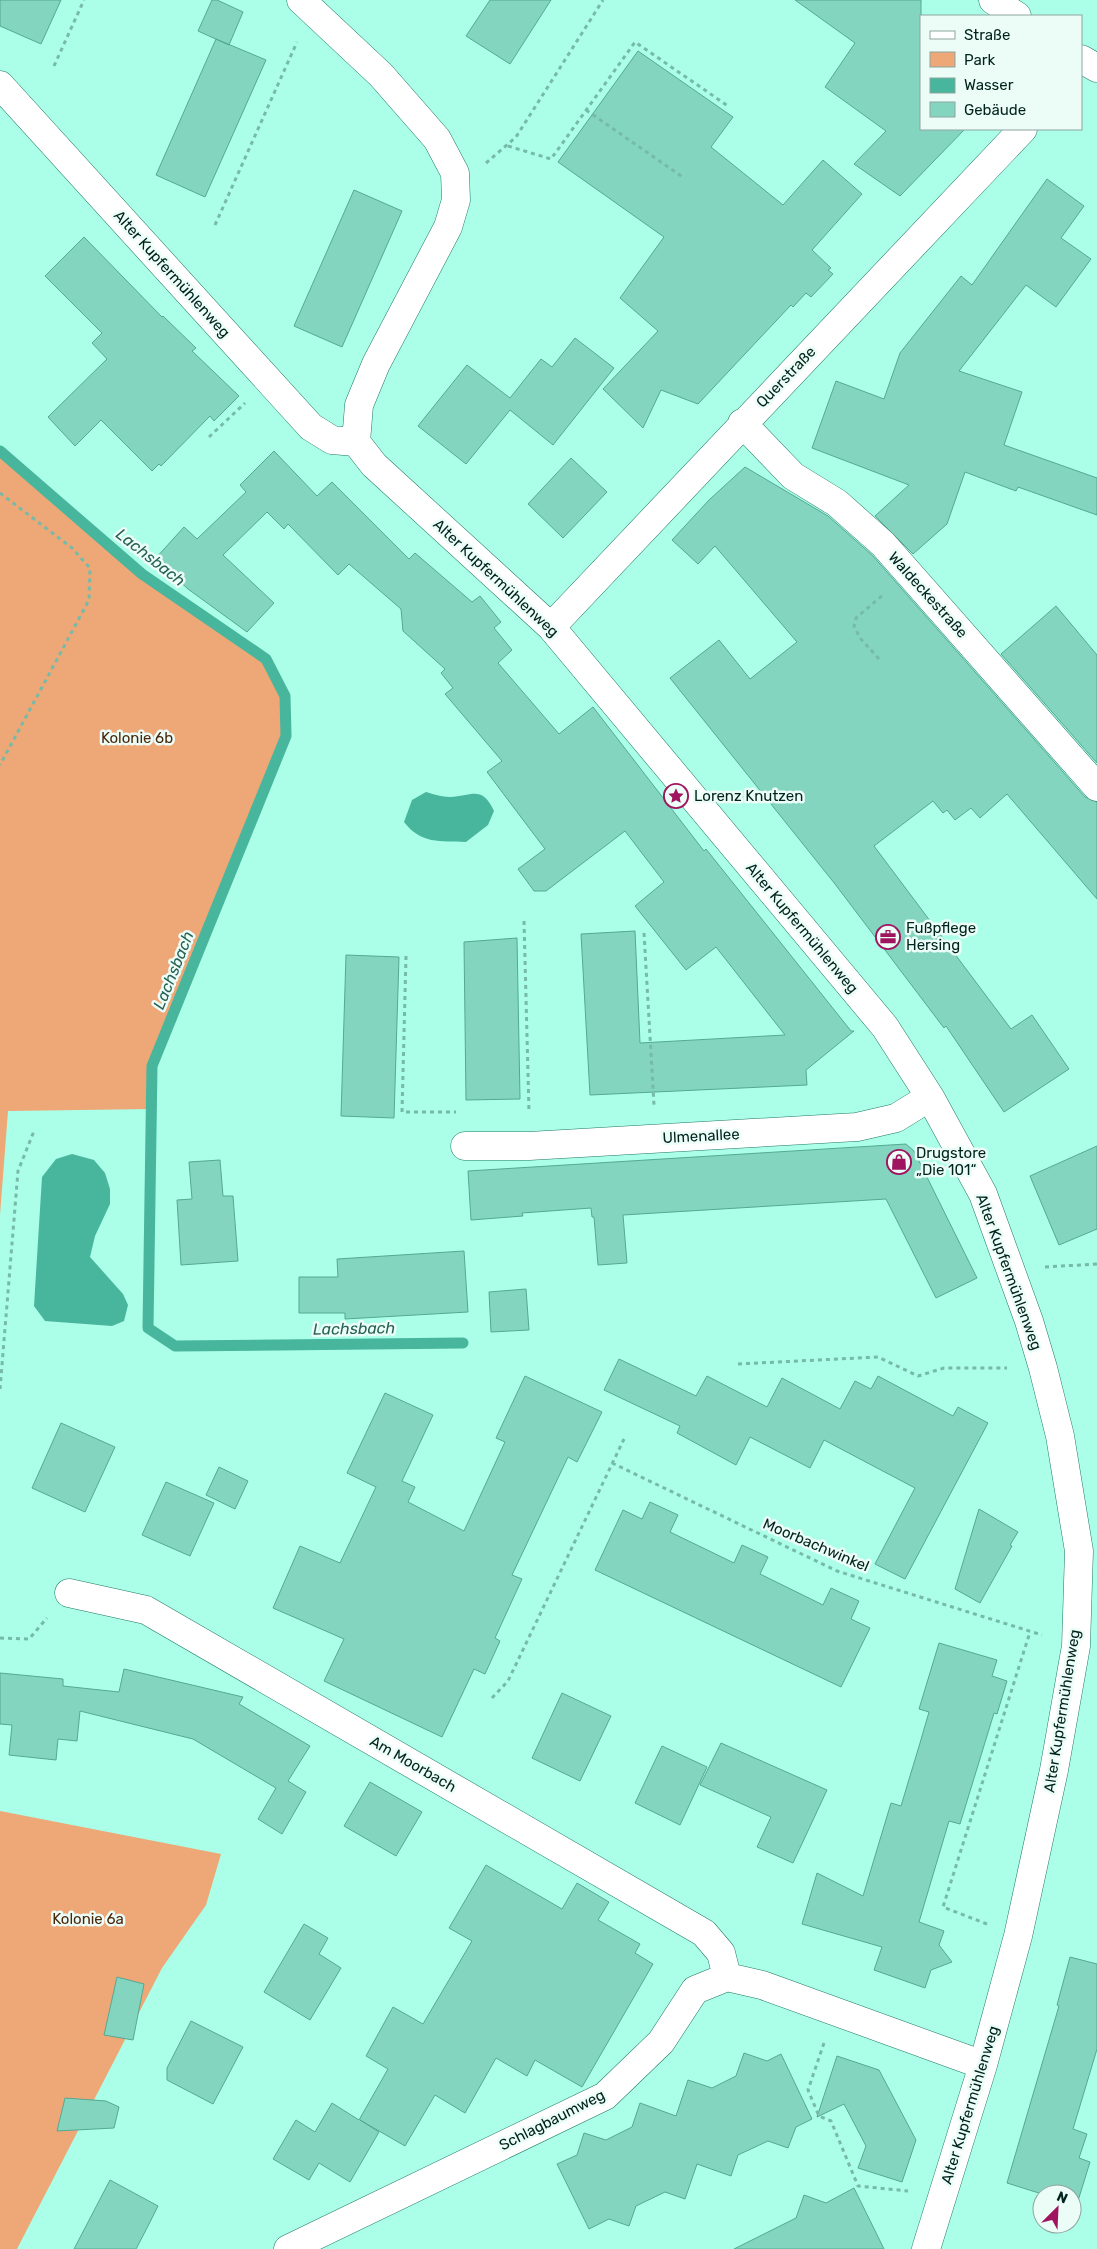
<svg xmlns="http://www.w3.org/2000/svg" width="1097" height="2249" font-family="Rubik,sans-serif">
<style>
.green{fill:#eea776}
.water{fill:#47b69c}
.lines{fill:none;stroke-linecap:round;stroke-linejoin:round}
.stream{stroke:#47b69c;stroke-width:11}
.building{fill:#83d5bf;stroke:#55a893}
.minor-casing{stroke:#207966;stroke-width:29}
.path{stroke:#76baa8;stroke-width:3;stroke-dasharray:4 4;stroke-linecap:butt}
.minor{stroke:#fff;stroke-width:28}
.labels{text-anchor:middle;stroke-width:5;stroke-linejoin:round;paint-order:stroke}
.street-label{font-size:15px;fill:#00231c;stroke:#ecfcf7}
.park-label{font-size:15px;fill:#4a270b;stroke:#ecfcf7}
.poi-label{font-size:15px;fill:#00231c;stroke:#ecfcf7;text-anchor:start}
.water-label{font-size:16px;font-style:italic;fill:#266153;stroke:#ecfcf7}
</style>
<rect width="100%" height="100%" fill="#abfee7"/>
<path class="green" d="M 0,451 L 142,574 L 266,659 L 285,696 L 286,736 L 222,907 L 152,1066 L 151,1109 L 8,1111 L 0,1215 Z
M 0,1811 L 221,1854 L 206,1905 L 162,1968 L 17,2249 L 0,2249 Z"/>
<path class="water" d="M 426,792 C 433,794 442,797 450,797 C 472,796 482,785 494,811 L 488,825 L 466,842 C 440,841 421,844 404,822 L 412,800 Z
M 72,1154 L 94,1160 L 105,1173 L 110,1189 L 110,1204 L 95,1236 L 90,1257 L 123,1294 L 128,1305 L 124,1321 L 112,1326 L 45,1321 L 34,1306 L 42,1177 L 56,1159 Z"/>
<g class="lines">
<path class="stream" d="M 0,451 L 142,574 L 266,659 L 285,696 L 286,736 L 152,1066 L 148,1328 L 175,1346 L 463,1343"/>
</g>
<path class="building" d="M 0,0 L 61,0 L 41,44 L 0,26 Z
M 212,0 L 217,0 L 243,12 L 229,45 L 198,31 Z
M 490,0 L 551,0 L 510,64 L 466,36 Z
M 795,0 L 921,0 L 921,129 L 965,129 L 900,196 L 854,164 L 886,131 L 825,87 L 855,43 Z
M 216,39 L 266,60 L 205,197 L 156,175 Z
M 638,51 L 733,117 L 711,147 L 783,205 L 823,160 L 862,194 L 812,250 L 831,268 L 828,270 L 833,274 L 811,297 L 806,293 L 793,307 L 791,305 L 698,404 L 661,390 L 643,428 L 603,389 L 658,331 L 620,298 L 664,237 L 558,162 Z
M 1047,179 L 1084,206 L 1061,238 L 1091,259 L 1056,307 L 1026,285 L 959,371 L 1022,392 L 1004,445 L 1097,478 L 1097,515 L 1018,487 L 1016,491 L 965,472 L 947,524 L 913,554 L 875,516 L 909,485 L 812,448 L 836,381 L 884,399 L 900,353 L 961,276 L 972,285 Z
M 354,190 L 402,211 L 342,347 L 294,326 Z
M 84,237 L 162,317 L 163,316 L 196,348 L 192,351 L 239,396 L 214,421 L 210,416 L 161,466 L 159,464 L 152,471 L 101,420 L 75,446 L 48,417 L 107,359 L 92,343 L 102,333 L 45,276 Z
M 575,338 L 614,368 L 553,445 L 510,410 L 466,464 L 418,426 L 467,365 L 510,398 L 541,359 L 552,367 Z
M 274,451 L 317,496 L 332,482 L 409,559 L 415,553 L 472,602 L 480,596 L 501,622 L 494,628 L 512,650 L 498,663 L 559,734 L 593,707 L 704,851 L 706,849 L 851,1031 L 854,1031 L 806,1070 L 807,1085 L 590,1095 L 581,934 L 635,931 L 640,1043 L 785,1035 L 716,947 L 686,970 L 635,906 L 664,882 L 625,831 L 546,891 L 534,891 L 518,869 L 545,849 L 487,772 L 502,761 L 445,694 L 453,688 L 441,673 L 445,669 L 403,631 L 401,609 L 349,564 L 338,575 L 288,524 L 284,529 L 267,512 L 223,555 L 274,603 L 247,632 L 188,589 L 155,559 L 184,527 L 197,539 L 246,492 L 240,485 Z
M 571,458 L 607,492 L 563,538 L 528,504 Z
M 745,467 L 828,516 L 872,555 L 1085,797 L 1097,802 L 1097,899 L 1007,794 L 980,818 L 971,808 L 955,820 L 947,810 L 943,813 L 933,801 L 874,846 L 1011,1029 L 1032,1015 L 1069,1069 L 1004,1112 L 946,1026 L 944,1028 L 835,884 L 670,678 L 719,640 L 750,679 L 797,642 L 715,546 L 698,564 L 672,540 L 709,500 Z
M 1056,606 L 1097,655 L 1097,763 L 1001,654 Z
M 517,938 L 520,1099 L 466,1100 L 464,942 Z
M 346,955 L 399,957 L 394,1118 L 341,1116 Z
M 906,1144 L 914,1151 L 977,1278 L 936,1298 L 886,1199 L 623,1215 L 627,1263 L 598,1265 L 594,1217 L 592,1217 L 591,1208 L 522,1213 L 523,1216 L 471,1220 L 468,1171 Z
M 1097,1146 L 1097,1229 L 1059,1245 L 1030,1176 Z
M 220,1160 L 223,1196 L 233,1196 L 238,1261 L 181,1265 L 177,1200 L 192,1199 L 189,1162 Z
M 464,1251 L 468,1312 L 345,1319 L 345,1313 L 299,1313 L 299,1277 L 338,1277 L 337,1259 Z
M 526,1289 L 529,1330 L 491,1332 L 489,1292 Z
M 619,1359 L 696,1396 L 707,1376 L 767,1407 L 782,1378 L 840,1409 L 855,1381 L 871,1389 L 878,1376 L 953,1416 L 958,1407 L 988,1423 L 905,1579 L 875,1564 L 915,1488 L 824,1440 L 810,1468 L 750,1437 L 736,1465 L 677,1433 L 680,1426 L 604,1390 Z
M 525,1376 L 602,1412 L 577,1462 L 568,1457 L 512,1575 L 522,1579 L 495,1638 L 500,1641 L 485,1674 L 474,1669 L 442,1737 L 324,1681 L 344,1639 L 273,1608 L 300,1546 L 340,1563 L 376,1487 L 347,1473 L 385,1393 L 433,1415 L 402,1481 L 415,1487 L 408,1502 L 464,1531 L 505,1442 L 496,1438 Z
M 61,1423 L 115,1447 L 85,1512 L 32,1488 Z
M 219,1467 L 248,1481 L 235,1509 L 206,1495 Z
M 166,1482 L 214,1503 L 190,1556 L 142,1535 Z
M 650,1502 L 678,1515 L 670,1532 L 734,1563 L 742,1545 L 768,1557 L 760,1574 L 823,1605 L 831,1588 L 859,1601 L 851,1619 L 870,1628 L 841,1687 L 595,1570 L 623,1510 L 642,1519 Z
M 979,1509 L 1018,1532 L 1010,1545 L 1012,1546 L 980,1603 L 955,1589 Z
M 939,1643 L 997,1660 L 992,1676 L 1007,1681 L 997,1714 L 994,1713 L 960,1824 L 949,1821 L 919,1922 L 944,1931 L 939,1945 L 952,1962 L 931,1970 L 925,1988 L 874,1970 L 882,1947 L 802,1924 L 817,1873 L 863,1896 L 891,1803 L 901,1806 L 920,1743 L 929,1712 L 919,1709 Z
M 124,1669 L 243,1697 L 239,1704 L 310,1746 L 288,1781 L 306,1792 L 282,1834 L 258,1819 L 276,1788 L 193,1739 L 80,1711 L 77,1741 L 58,1739 L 56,1760 L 9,1755 L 12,1725 L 0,1724 L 0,1673 L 63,1679 L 63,1686 L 119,1692 Z
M 562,1693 L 611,1716 L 580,1781 L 532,1758 Z
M 721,1743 L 827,1790 L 793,1863 L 757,1847 L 771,1817 L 700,1785 Z
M 662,1746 L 707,1767 L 680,1825 L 635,1803 Z
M 370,1782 L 422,1812 L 396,1856 L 344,1826 Z
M 486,1865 L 562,1909 L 577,1883 L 609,1902 L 598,1920 L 640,1944 L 635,1953 L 653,1964 L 582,2087 L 535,2060 L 527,2076 L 496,2058 L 465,2113 L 435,2095 L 405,2146 L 360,2120 L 379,2132 L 350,2182 L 319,2163 L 309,2180 L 273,2159 L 296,2120 L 315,2132 L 332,2103 L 359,2120 L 388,2069 L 366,2056 L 393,2007 L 423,2024 L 472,1941 L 449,1928 Z
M 304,1924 L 328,1938 L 319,1954 L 341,1968 L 310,2020 L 264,1992 Z
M 1070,1957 L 1097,1964 L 1097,2049 L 1073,2129 L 1087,2134 L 1079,2158 L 1090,2162 L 1077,2204 L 1072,2203 L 1072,2194 L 1042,2194 L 1007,2183 L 1059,2006 L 1057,2005 Z
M 117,1977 L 144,1984 L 133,2040 L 104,2035 Z
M 191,2021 L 243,2047 L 213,2104 L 167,2080 L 167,2068 Z
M 744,2053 L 767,2061 L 781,2054 L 812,2119 L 796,2127 L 788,2148 L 768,2141 L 738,2155 L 731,2176 L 697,2164 L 685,2199 L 665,2192 L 636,2206 L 629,2226 L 609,2219 L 589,2229 L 557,2164 L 577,2155 L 584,2133 L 606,2140 L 632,2127 L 640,2103 L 676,2116 L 688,2080 L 712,2088 L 736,2076 Z
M 837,2056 L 879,2070 L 916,2140 L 902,2182 L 858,2168 L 866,2146 L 844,2104 L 817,2117 Z
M 65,2098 L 106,2101 L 119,2107 L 114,2128 L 57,2131 Z
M 110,2180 L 158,2206 L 147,2228 L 136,2249 L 74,2249 Z
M 854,2188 L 884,2249 L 734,2249 L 796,2218 L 804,2195 L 826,2203 Z"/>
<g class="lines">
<defs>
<path id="minor" d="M 301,0 L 381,75 L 437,139 L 455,173 L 456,200 L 448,227 L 376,364 L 359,405 L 356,442 L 374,465 L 551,627 L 885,1027 L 930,1097 L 983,1194 L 1029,1321 L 1043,1368 L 1060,1436 L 1079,1551 L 1076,1646 L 1054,1770 L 1018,1936 L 983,2065 L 926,2249
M 993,0 L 1017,16
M 1081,59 L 1097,68
M 0,85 L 311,427 L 332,440 L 356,442
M 742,423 L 793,476 L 837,503 L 883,544 L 1097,787
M 551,627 L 1023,129
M 465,1146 L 529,1146 L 857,1127 L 896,1118 L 930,1097
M 69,1593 L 146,1610 L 704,1933 L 721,1953 L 727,1977
M 288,2249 L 605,2096 L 661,2042 L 695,1990 L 727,1977 L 762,1985 L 983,2065"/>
</defs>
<use href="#minor" class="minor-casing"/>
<path class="path" d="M 54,66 L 84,0
M 586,110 L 684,178
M 508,146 L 551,159 L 635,42 L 728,106
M 486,163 L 516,137 L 603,0
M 215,225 L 297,42
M 209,437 L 245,403
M 0,493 L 72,548 L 90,568 L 89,600 L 0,765
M 879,659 L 860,638 L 854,626 L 856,618 L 884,594
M 524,921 L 529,1112
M 644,933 L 654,1105
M 406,956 L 402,1112 L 456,1112
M 1045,1267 L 1097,1264
M 738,1364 L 878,1357 L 918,1376 L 944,1368 L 1007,1368
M 0,1389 L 18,1171 L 34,1131
M 612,1463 L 837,1571 L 1042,1635
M 0,1638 L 29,1639 L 47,1618
M 492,1698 L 508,1681 L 624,1439
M 987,1924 L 943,1907 L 1030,1632
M 824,2043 L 808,2090 L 819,2116 L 831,2121 L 858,2186 L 908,2191"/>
<use href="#minor" class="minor"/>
</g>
<defs>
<symbol id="sight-ring" viewBox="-11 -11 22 22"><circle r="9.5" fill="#ecfcf7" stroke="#a0145f" stroke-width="1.5"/><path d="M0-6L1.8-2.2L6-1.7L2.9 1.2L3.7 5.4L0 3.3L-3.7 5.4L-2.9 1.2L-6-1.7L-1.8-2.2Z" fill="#a0145f"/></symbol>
<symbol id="office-ring" viewBox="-11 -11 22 22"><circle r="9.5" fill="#ecfcf7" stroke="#a0145f" stroke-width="1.5"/><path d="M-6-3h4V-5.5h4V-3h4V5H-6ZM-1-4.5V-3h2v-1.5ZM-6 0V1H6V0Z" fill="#a0145f"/></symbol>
<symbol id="shop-ring" viewBox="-11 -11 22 22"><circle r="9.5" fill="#ecfcf7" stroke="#a0145f" stroke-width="1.5"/><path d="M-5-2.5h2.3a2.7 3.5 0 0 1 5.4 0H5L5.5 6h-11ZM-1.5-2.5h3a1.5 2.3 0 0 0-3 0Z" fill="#a0145f"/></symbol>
</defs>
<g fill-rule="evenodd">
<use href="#sight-ring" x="662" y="782" width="28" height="28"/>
<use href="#office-ring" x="874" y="923" width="28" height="28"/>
<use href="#shop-ring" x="885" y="1148" width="28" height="28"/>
</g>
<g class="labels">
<g class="street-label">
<text transform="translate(172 274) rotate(48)" y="5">Alter Kupfermühlenweg</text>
<text transform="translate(786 377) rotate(-46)" y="5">Querstraße</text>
<text transform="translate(496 578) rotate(43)" y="5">Alter Kupfermühlenweg</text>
<text transform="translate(928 595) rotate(48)" y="5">Waldeckestraße</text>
<text transform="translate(802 928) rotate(50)" y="5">Alter Kupfermühlenweg</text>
<text transform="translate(701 1136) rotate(-3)" y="5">Ulmenallee</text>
<text transform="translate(1009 1272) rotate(70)" y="5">Alter Kupfermühlenweg</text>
<text transform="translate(816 1545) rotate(23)" y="5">Moorbachwinkel</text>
<text transform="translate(1062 1711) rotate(-81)" y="5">Alter Kupfermühlenweg</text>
<text transform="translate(413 1764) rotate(30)" y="5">Am Moorbach</text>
<text transform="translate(970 2105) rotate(-73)" y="5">Alter Kupfermühlenweg</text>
<text transform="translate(552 2120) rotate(-27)" y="5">Schlagbaumweg</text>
</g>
<g class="park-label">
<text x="137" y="743">Kolonie 6b</text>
<text x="88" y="1924">Kolonie 6a</text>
</g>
<g class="poi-label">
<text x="694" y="801">Lorenz Knutzen</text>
<text x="906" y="933">Fußpflege<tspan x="906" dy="17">Hersing</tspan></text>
<text x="916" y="1158">Drugstore<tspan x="916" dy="17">„Die 101“</tspan></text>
</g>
<g class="water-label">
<text transform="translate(151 557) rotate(38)" y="6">Lachsbach</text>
<text transform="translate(173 970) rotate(-68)" y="6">Lachsbach</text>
<text transform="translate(354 1328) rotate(-1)" y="6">Lachsbach</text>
</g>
</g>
<rect x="920" y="15" width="162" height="115" fill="#ecfcf7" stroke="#8ea59f"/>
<rect x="930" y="31" width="25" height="8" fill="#ffffff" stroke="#8ea59f"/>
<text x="964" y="40" font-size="15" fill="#00231c">Straße</text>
<rect x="930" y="52" width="25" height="15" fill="#eea776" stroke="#8ea59f"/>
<text x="964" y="65" font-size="15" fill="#00231c">Park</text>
<rect x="930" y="78" width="25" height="15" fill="#47b69c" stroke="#8ea59f"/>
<text x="964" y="90" font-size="15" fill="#00231c">Wasser</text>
<rect x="930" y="102" width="25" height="15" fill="#83d5bf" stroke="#8ea59f"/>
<text x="964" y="115" font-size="15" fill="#00231c">Gebäude</text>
<g transform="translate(1057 2209) rotate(24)"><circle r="24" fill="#ecfcf7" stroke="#8ea59f"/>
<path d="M0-4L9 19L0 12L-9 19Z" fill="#a0145f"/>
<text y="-8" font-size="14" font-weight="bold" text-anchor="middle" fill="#00231c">N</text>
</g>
</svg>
